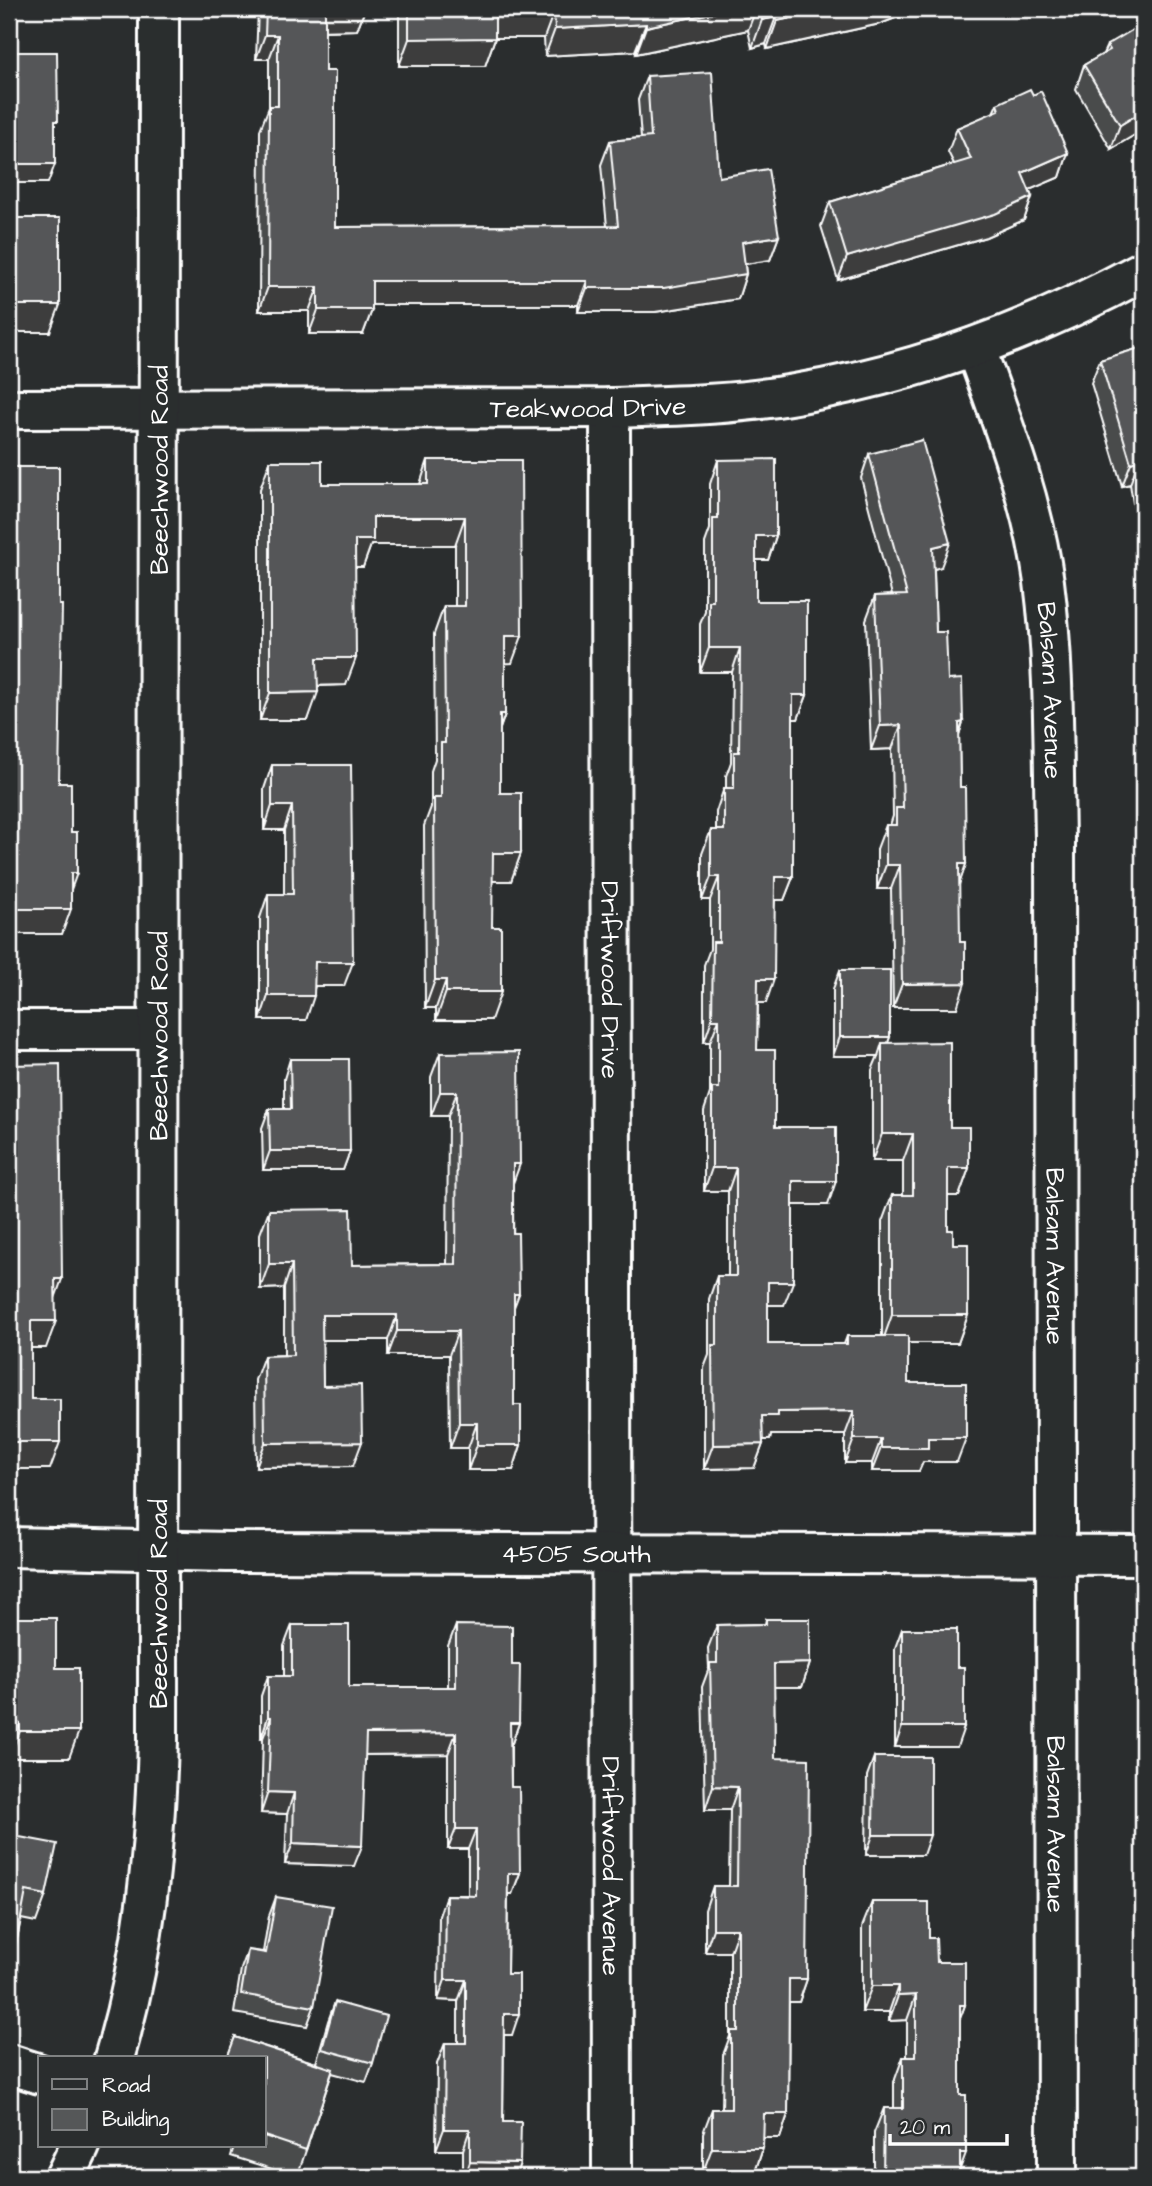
<svg xmlns="http://www.w3.org/2000/svg" width="1152" height="2186" font-family="'Architects Daughter',sans-serif">
<style>
.lines{fill:none;stroke-linecap:round;stroke-linejoin:round}
.minor-casing{stroke:#fff;stroke-width:44}
.minor{stroke:#2a2d2e;stroke-width:38}
.wall{fill:#494b4c;stroke:#fff;stroke-width:2}
.shaded-wall{fill:#3c3d3e;stroke:#fff;stroke-width:2}
.building{fill:#555758;stroke:#fff;stroke-width:2}
.labels{text-anchor:middle;stroke-width:7;stroke-linejoin:round;paint-order:stroke}
.street-label{font-size:26px;fill:#fff;stroke:#2a2d2e}
</style>
<rect width="100%" height="100%" fill="#2a2d2e"/>
<filter id="ink" filterUnits="userSpaceOnUse"><feTurbulence type="fractalNoise" baseFrequency=".0143" numOctaves="2"/><feDisplacementMap in="SourceGraphic" scale="14" xChannelSelector="R" yChannelSelector="G"/><feConvolveMatrix kernelMatrix="1 2 1 2 8 2 1 2 1" color-interpolation-filters="sRGB"/></filter>
<g filter="url(#ink)">
<g class="lines">
<defs>
<g id="minor">
<path id="s1" d="M 975,347 C 1003,424 1033,501 1044,582 C 1055,667 1053,753 1055,838 L 1057,2177"/>
<path id="s2" d="M 610,408 L 612,2177"/>
<path id="s3" d="M 9,409 L 610,408 C 671,406 734,405 795,394 C 917,373 1034,330 1143,271"/>
<path d="M 9,1030 L 158,1030"/>
<path id="s4" d="M 9,1547 L 227,1552 L 1143,1555"/>
<path id="s5" d="M 114,2058 C 145,1954 155,1849 158,1740 L 159,9"/>
<path d="M 9,2064 L 40,2074"/>
<path d="M 65,2177 L 80,2146"/>
</g>
</defs>
<use href="#minor" class="minor-casing"/>
<use href="#minor" class="minor"/>
</g>
<path class="wall" d="M 258,9 L 365,9 L 357,30 L 325,31 L 325,71 L 335,227 L 607,226 L 601,165 L 610,141 L 641,138 L 638,100 L 647,76 L 719,177 L 779,236 L 770,260 L 745,264 L 746,274 L 738,299 L 655,312 L 578,312 L 578,305 L 372,305 L 372,310 L 363,334 L 309,334 L 309,311 L 259,311 L 260,130 L 269,107 L 269,59 L 256,59 Z
M 399,9 L 919,9 L 880,24 L 767,49 L 766,44 L 752,48 L 748,30 L 636,54 L 635,51 L 545,56 L 544,38 L 495,38 L 485,66 L 399,66 Z
M 1139,37 L 1143,130 L 1111,149 L 1076,89 L 1084,65 L 1103,54 L 1107,45 Z
M 1033,95 L 1068,153 L 1060,177 L 1029,190 L 1032,197 L 1024,220 L 986,237 L 838,280 L 821,226 L 830,202 L 954,164 L 948,152 L 957,128 L 993,113 L 997,104 Z
M 1143,347 L 1143,566 L 1130,484 L 1122,486 L 1091,383 L 1100,360 Z
M 869,454 L 941,567 L 934,569 L 936,632 L 948,680 L 963,722 L 959,735 L 960,787 L 966,864 L 959,883 L 957,1008 L 893,1008 L 891,889 L 877,889 L 877,849 L 886,825 L 890,825 L 893,816 L 892,749 L 871,750 L 866,620 L 875,596 L 892,595 L 861,478 Z
M 428,460 L 521,460 L 512,663 L 505,663 L 505,714 L 500,729 L 500,793 L 521,853 L 511,881 L 492,881 L 491,1020 L 436,1020 L 436,1008 L 425,1008 L 424,826 L 431,807 L 431,771 L 435,759 L 434,634 L 444,606 L 455,606 L 455,545 L 371,545 L 363,567 L 355,567 L 346,685 L 318,686 L 308,720 L 260,720 L 260,489 L 270,461 L 322,484 L 420,484 Z
M 718,460 L 776,536 L 768,560 L 756,560 L 756,601 L 807,695 L 798,719 L 793,719 L 793,877 L 784,900 L 775,900 L 766,1003 L 758,1003 L 757,1050 L 775,1127 L 828,1205 L 793,1205 L 784,1305 L 768,1305 L 768,1344 L 844,1344 L 847,1336 L 882,1336 L 882,1222 L 892,1195 L 903,1195 L 903,1161 L 872,1161 L 872,1070 L 878,1056 L 833,1056 L 833,989 L 840,970 L 890,1037 L 888,1042 L 950,1127 L 969,1168 L 959,1196 L 948,1196 L 948,1230 L 953,1244 L 968,1315 L 958,1343 L 908,1343 L 908,1383 L 957,1462 L 923,1462 L 919,1471 L 872,1471 L 872,1463 L 845,1463 L 845,1435 L 771,1435 L 770,1440 L 762,1440 L 763,1444 L 754,1468 L 704,1469 L 704,1368 L 709,1355 L 709,1299 L 717,1276 L 728,1276 L 728,1191 L 704,1191 L 704,1111 L 710,1093 L 710,1042 L 704,1042 L 704,965 L 710,949 L 710,900 L 702,900 L 702,854 L 711,830 L 716,830 L 716,812 L 724,788 L 726,788 L 726,776 L 731,762 L 732,672 L 700,672 L 700,624 L 705,612 L 705,543 L 710,529 L 710,484 Z
M 9,467 L 59,783 L 71,889 L 62,934 L 9,934 Z
M 272,765 L 351,765 L 344,986 L 315,986 L 306,1020 L 260,1020 L 260,918 L 268,894 L 284,894 L 284,830 L 264,830 L 264,789 Z
M 440,1053 L 513,1183 L 514,1405 L 521,1445 L 513,1470 L 468,1470 L 468,1448 L 450,1448 L 449,1355 L 388,1355 L 388,1340 L 322,1340 L 323,1386 L 353,1466 L 256,1467 L 255,1380 L 264,1356 L 284,1355 L 284,1288 L 260,1289 L 260,1234 L 269,1210 L 352,1265 L 447,1264 L 448,1116 L 431,1116 L 431,1077 Z
M 290,1059 L 350,1151 L 343,1170 L 263,1170 L 262,1128 L 269,1109 L 284,1109 L 284,1079 Z
M 9,1618 L 56,1668 L 69,1758 L 10,1758 L 10,1750 L 9,1750 Z
M 766,1619 L 810,1663 L 802,1687 L 774,1687 L 775,1758 L 807,1979 L 799,2002 L 789,2002 L 788,2114 L 780,2138 L 763,2138 L 763,2148 L 755,2172 L 703,2172 L 703,2133 L 712,2109 L 722,2109 L 723,2055 L 730,2036 L 730,1952 L 705,1952 L 705,1910 L 713,1886 L 729,1886 L 730,1810 L 705,1810 L 702,1687 L 709,1668 L 708,1648 L 717,1625 L 765,1624 Z
M 292,1625 L 349,1687 L 448,1687 L 448,1646 L 456,1625 L 512,1665 L 519,1723 L 512,1743 L 511,1743 L 511,1787 L 520,1873 L 512,1894 L 508,1894 L 507,1974 L 512,2035 L 504,2035 L 503,2122 L 520,2163 L 515,2177 L 463,2177 L 463,2150 L 436,2150 L 437,2064 L 445,2043 L 458,2043 L 458,2001 L 438,2000 L 439,1916 L 446,1895 L 468,1895 L 468,1849 L 448,1849 L 448,1754 L 365,1755 L 354,1866 L 285,1864 L 287,1814 L 261,1813 L 263,1738 L 261,1738 L 261,1696 L 268,1676 L 284,1676 L 284,1646 Z
M 902,1629 L 957,1667 L 957,1747 L 895,1747 L 895,1648 Z
M 874,1757 L 923,1855 L 866,1855 L 867,1776 Z
M 9,1835 L 46,1895 L 36,1922 L 21,1919 L 16,1944 L 9,1963 Z
M 276,1897 L 314,2007 L 307,2026 L 234,2013 L 241,1969 L 248,1950 L 263,1952 L 269,1916 Z
M 872,1902 L 929,1938 L 937,1962 L 965,2005 L 960,2018 L 960,2177 L 874,2177 L 874,2133 L 884,2108 L 894,2108 L 894,2082 L 903,2057 L 907,2057 L 907,2020 L 889,2021 L 889,2012 L 862,2012 L 862,1927 Z
M 1143,1963 L 1143,2045 L 1142,2045 L 1142,1966 Z
M 335,2002 L 373,2063 L 366,2082 L 332,2073 L 297,2177 L 231,2156 L 234,2146 L 264,2146 L 264,2058 L 227,2058 L 235,2037 L 316,2063 L 328,2021 Z"/>
<path class="shaded-wall" d="M 324,9 L 365,9 L 357,30 L 316,31 Z
M 730,9 L 756,9 L 748,30 L 636,54 L 646,27 Z
M 833,9 L 919,9 L 880,24 L 767,49 L 777,21 Z
M 495,11 L 554,11 L 544,38 L 495,38 L 485,66 L 399,66 L 409,39 Z
M 776,17 L 766,44 L 752,48 L 762,20 Z
M 646,24 L 635,51 L 545,56 L 555,29 Z
M 265,35 L 278,35 L 269,59 L 256,59 Z
M 1143,111 L 1143,130 L 1111,149 L 1120,125 Z
M 1068,153 L 1060,177 L 1013,197 L 1022,173 Z
M 9,164 L 55,164 L 48,183 L 9,183 Z
M 1032,197 L 1024,220 L 986,237 L 838,280 L 847,257 Z
M 779,236 L 770,260 L 733,266 L 742,242 Z
M 746,274 L 738,299 L 655,312 L 578,312 L 587,288 Z
M 372,281 L 587,281 L 578,305 L 363,305 Z
M 268,287 L 318,287 L 309,311 L 259,311 Z
M 9,305 L 60,305 L 50,332 L 9,332 Z
M 318,310 L 372,310 L 363,334 L 309,334 Z
M 1139,460 L 1130,484 L 1122,486 L 1131,463 Z
M 373,517 L 465,517 L 455,545 L 371,545 L 363,567 L 345,567 L 355,540 Z
M 756,536 L 776,536 L 768,560 L 747,560 Z
M 9,538 L 13,538 L 9,549 Z
M 950,543 L 941,567 L 924,572 L 933,547 Z
M 505,636 L 522,636 L 512,663 L 495,664 Z
M 709,648 L 740,648 L 732,672 L 700,672 Z
M 317,658 L 356,658 L 346,685 L 307,686 Z
M 318,692 L 308,720 L 260,720 L 270,693 Z
M 793,695 L 807,695 L 798,719 L 784,719 Z
M 500,714 L 505,714 L 495,742 Z
M 963,722 L 955,747 L 959,723 Z
M 901,725 L 892,749 L 871,750 L 880,726 Z
M 272,806 L 292,806 L 284,830 L 264,830 Z
M 493,853 L 521,853 L 511,881 L 483,881 Z
M 9,858 L 16,858 L 9,880 Z
M 959,864 L 966,864 L 958,888 Z
M 886,865 L 900,865 L 891,889 L 877,889 Z
M 71,873 L 77,873 L 68,898 Z
M 711,877 L 719,877 L 710,900 L 702,900 Z
M 775,877 L 793,877 L 784,900 L 766,900 Z
M 16,909 L 71,909 L 62,934 L 9,934 L 9,930 Z
M 315,962 L 353,962 L 344,986 L 306,986 Z
M 758,979 L 774,979 L 766,1003 L 749,1003 Z
M 435,980 L 446,980 L 436,1008 L 425,1008 Z
M 965,983 L 957,1008 L 893,1008 L 902,984 Z
M 446,992 L 501,992 L 491,1020 L 436,1020 Z
M 268,996 L 314,996 L 306,1020 L 260,1020 Z
M 712,1019 L 719,1019 L 710,1042 L 704,1042 Z
M 840,1037 L 890,1037 L 883,1056 L 882,1043 L 878,1056 L 833,1056 Z
M 440,1092 L 457,1092 L 448,1116 L 431,1116 Z
M 882,1134 L 913,1134 L 903,1161 L 872,1161 Z
M 270,1151 L 350,1151 L 343,1170 L 263,1170 Z
M 513,1164 L 520,1164 L 511,1189 Z
M 712,1168 L 736,1168 L 728,1191 L 704,1191 Z
M 948,1168 L 969,1168 L 959,1196 L 938,1196 Z
M 793,1181 L 836,1181 L 828,1205 L 784,1205 Z
M 269,1264 L 292,1264 L 284,1288 L 260,1289 Z
M 55,1279 L 62,1279 L 52,1307 Z
M 768,1282 L 793,1282 L 784,1305 L 760,1305 Z
M 514,1294 L 519,1294 L 510,1318 Z
M 322,1315 L 397,1315 L 388,1340 L 313,1340 Z
M 892,1315 L 968,1315 L 958,1343 L 882,1343 Z
M 31,1321 L 56,1321 L 46,1348 L 21,1348 Z
M 397,1331 L 458,1331 L 449,1355 L 388,1355 Z
M 854,1411 L 845,1435 L 771,1435 L 770,1440 L 753,1440 L 762,1416 L 778,1412 Z
M 459,1423 L 477,1423 L 468,1448 L 450,1448 Z
M 928,1438 L 966,1438 L 957,1462 L 923,1462 L 919,1471 L 872,1471 L 881,1448 Z
M 854,1439 L 881,1439 L 872,1463 L 845,1463 Z
M 9,1442 L 60,1442 L 50,1469 L 9,1469 Z
M 362,1442 L 353,1466 L 256,1467 L 265,1443 Z
M 763,1444 L 754,1468 L 704,1469 L 713,1445 Z
M 477,1445 L 521,1445 L 513,1470 L 468,1470 Z
M 810,1663 L 802,1687 L 765,1687 L 774,1664 Z
M 268,1717 L 271,1717 L 263,1738 L 261,1738 Z
M 9,1723 L 20,1723 L 10,1750 L 9,1750 Z
M 510,1723 L 519,1723 L 512,1743 L 503,1743 Z
M 902,1727 L 964,1727 L 957,1747 L 895,1747 Z
M 20,1731 L 79,1731 L 69,1758 L 10,1758 Z
M 456,1733 L 448,1754 L 358,1755 L 366,1734 Z
M 713,1786 L 738,1787 L 730,1810 L 705,1810 Z
M 268,1792 L 294,1793 L 287,1814 L 261,1813 Z
M 456,1829 L 476,1829 L 468,1849 L 448,1849 Z
M 873,1835 L 930,1835 L 923,1855 L 866,1855 Z
M 293,1843 L 362,1846 L 354,1866 L 285,1864 Z
M 508,1873 L 520,1873 L 512,1894 L 500,1894 Z
M 713,1929 L 738,1929 L 730,1952 L 705,1952 Z
M 789,1979 L 807,1979 L 799,2002 L 781,2002 Z
M 445,1980 L 466,1980 L 458,2001 L 438,2000 Z
M 872,1986 L 898,1986 L 889,2012 L 862,2012 Z
M 916,1995 L 907,2020 L 889,2021 L 898,1996 Z
M 960,2005 L 965,2005 L 956,2030 Z
M 504,2014 L 519,2014 L 512,2035 L 496,2035 Z
M 764,2114 L 788,2114 L 780,2138 L 755,2138 Z
M 444,2129 L 470,2129 L 463,2150 L 436,2150 Z
M 712,2148 L 763,2148 L 755,2172 L 703,2172 Z
M 960,2153 L 966,2153 L 957,2177 Z
M 470,2162 L 520,2163 L 515,2177 L 465,2177 Z"/>
<path class="building" d="M 266,9 L 325,9 L 325,71 L 335,71 L 335,227 L 618,226 L 610,141 L 651,137 L 647,76 L 712,72 L 719,177 L 768,169 L 779,236 L 742,242 L 746,274 L 664,288 L 587,288 L 587,281 L 372,281 L 372,310 L 318,310 L 318,287 L 268,287 L 269,106 L 278,106 L 278,35 L 265,35 Z
M 409,9 L 730,9 L 646,27 L 646,24 L 555,29 L 554,11 L 495,11 L 495,38 L 409,39 Z
M 759,9 L 833,9 L 777,21 L 776,17 L 762,20 Z
M 1134,29 L 1139,37 L 1143,35 L 1143,111 L 1120,125 L 1084,65 L 1110,50 L 1107,45 Z
M 9,52 L 57,52 L 58,121 L 55,121 L 55,164 L 9,164 Z
M 1030,89 L 1033,95 L 1041,91 L 1068,153 L 1022,173 L 1032,197 L 995,214 L 847,257 L 830,202 L 971,159 L 957,128 L 999,110 L 997,104 Z
M 9,218 L 60,218 L 60,305 L 9,305 Z
M 1143,347 L 1143,488 L 1139,460 L 1131,463 L 1100,360 Z
M 922,440 L 950,543 L 933,547 L 936,632 L 946,632 L 948,680 L 962,679 L 963,722 L 959,723 L 960,787 L 965,787 L 966,864 L 959,864 L 960,942 L 965,942 L 965,983 L 902,984 L 900,865 L 886,865 L 886,825 L 896,825 L 896,808 L 903,808 L 901,725 L 880,726 L 875,596 L 907,595 L 869,454 Z
M 776,459 L 776,536 L 756,536 L 756,601 L 807,601 L 807,695 L 793,695 L 793,877 L 775,877 L 774,979 L 758,979 L 757,1050 L 775,1050 L 775,1127 L 836,1127 L 836,1181 L 793,1181 L 793,1282 L 768,1282 L 768,1344 L 847,1344 L 847,1336 L 908,1336 L 908,1383 L 966,1383 L 966,1438 L 928,1438 L 928,1448 L 881,1448 L 881,1439 L 854,1439 L 854,1411 L 778,1412 L 778,1416 L 762,1416 L 763,1444 L 713,1445 L 712,1345 L 717,1345 L 717,1276 L 736,1276 L 736,1168 L 712,1168 L 712,1088 L 719,1088 L 719,1019 L 712,1019 L 713,942 L 719,942 L 719,877 L 711,877 L 711,830 L 724,830 L 724,788 L 734,788 L 734,752 L 739,752 L 740,648 L 709,648 L 709,601 L 713,601 L 713,519 L 718,519 L 718,460 Z
M 428,460 L 521,460 L 522,636 L 505,636 L 505,714 L 500,714 L 500,793 L 521,793 L 521,853 L 493,853 L 492,927 L 501,927 L 501,992 L 446,992 L 446,980 L 435,980 L 434,798 L 441,798 L 441,743 L 445,743 L 444,606 L 465,606 L 465,517 L 373,517 L 373,540 L 355,540 L 356,658 L 317,658 L 318,692 L 270,693 L 270,461 L 322,461 L 322,484 L 428,484 Z
M 9,467 L 59,467 L 59,605 L 62,605 L 59,783 L 71,783 L 71,832 L 77,832 L 77,873 L 71,873 L 71,909 L 16,909 L 16,858 L 9,858 L 9,604 L 13,604 L 13,538 L 9,538 Z
M 272,765 L 351,765 L 353,962 L 315,962 L 314,996 L 268,996 L 268,894 L 293,894 L 292,806 L 272,806 Z
M 840,970 L 890,970 L 890,1037 L 840,1037 Z
M 950,1042 L 950,1127 L 969,1127 L 969,1168 L 948,1168 L 948,1230 L 953,1230 L 953,1244 L 968,1244 L 968,1315 L 892,1315 L 892,1195 L 913,1195 L 913,1134 L 882,1134 L 882,1043 Z
M 519,1052 L 520,1164 L 513,1164 L 513,1233 L 518,1233 L 519,1294 L 514,1294 L 514,1405 L 521,1405 L 521,1445 L 477,1445 L 477,1423 L 459,1423 L 458,1331 L 397,1331 L 397,1315 L 322,1315 L 323,1386 L 361,1385 L 362,1442 L 265,1443 L 264,1356 L 293,1355 L 292,1264 L 269,1264 L 269,1210 L 351,1209 L 352,1265 L 456,1264 L 457,1092 L 440,1092 L 440,1053 Z
M 290,1059 L 349,1059 L 350,1151 L 270,1151 L 269,1109 L 291,1109 Z
M 60,1064 L 62,1279 L 55,1279 L 56,1321 L 31,1321 L 31,1399 L 60,1399 L 60,1442 L 9,1442 L 9,1065 Z
M 9,1618 L 56,1618 L 56,1668 L 79,1668 L 79,1731 L 20,1731 L 20,1723 L 9,1723 Z
M 766,1619 L 810,1619 L 810,1663 L 774,1664 L 775,1758 L 809,1759 L 807,1979 L 789,1979 L 788,2114 L 764,2114 L 763,2148 L 712,2148 L 712,2109 L 731,2109 L 731,2031 L 738,2031 L 738,1929 L 713,1929 L 713,1886 L 737,1886 L 738,1787 L 713,1786 L 710,1663 L 717,1663 L 717,1625 L 766,1624 Z
M 292,1625 L 349,1625 L 349,1687 L 456,1687 L 456,1625 L 512,1626 L 512,1665 L 520,1665 L 519,1723 L 510,1723 L 511,1787 L 519,1787 L 520,1873 L 508,1873 L 507,1974 L 519,1974 L 519,2014 L 504,2014 L 503,2122 L 521,2122 L 520,2163 L 470,2162 L 470,2129 L 444,2129 L 445,2043 L 466,2043 L 466,1980 L 445,1980 L 446,1895 L 476,1896 L 476,1829 L 456,1829 L 456,1733 L 366,1734 L 362,1846 L 293,1843 L 294,1793 L 268,1792 L 271,1717 L 268,1717 L 268,1676 L 292,1676 Z
M 902,1629 L 957,1629 L 957,1667 L 964,1667 L 964,1727 L 902,1727 Z
M 874,1757 L 930,1757 L 930,1835 L 873,1835 Z
M 9,1835 L 57,1844 L 46,1895 L 26,1891 L 16,1944 L 9,1942 Z
M 276,1897 L 332,1906 L 314,2007 L 241,1994 L 248,1950 L 266,1953 Z
M 872,1902 L 929,1902 L 929,1938 L 936,1938 L 937,1962 L 965,1962 L 965,2005 L 960,2005 L 960,2095 L 966,2095 L 966,2153 L 960,2153 L 960,2177 L 883,2177 L 884,2108 L 903,2108 L 903,2057 L 916,2057 L 916,1995 L 898,1996 L 898,1986 L 872,1986 Z
M 335,2002 L 386,2016 L 373,2063 L 322,2049 Z
M 235,2037 L 333,2069 L 306,2150 L 264,2136 L 264,2058 L 227,2058 Z
M 740,2172 L 767,2177 L 739,2177 Z"/>
</g>
<g class="labels">
<g class="street-label">
<text dy="9" stroke="none"><textPath href="#s3" startOffset="579">Teakwood Drive</textPath></text>
<text dy="9" stroke="none"><textPath href="#s5" startOffset="1592">Beechwood Road</textPath></text>
<text dy="9" stroke="none"><textPath href="#s1" startOffset="354">Balsam Avenue</textPath></text>
<text dy="9" stroke="none"><textPath href="#s2" startOffset="572">Driftwood Drive</textPath></text>
<text dy="9" stroke="none"><textPath href="#s5" startOffset="1026">Beechwood Road</textPath></text>
<text dy="9" stroke="none"><textPath href="#s1" startOffset="920">Balsam Avenue</textPath></text>
<text dy="9" stroke="none"><textPath href="#s4" startOffset="567">4505 South</textPath></text>
<text dy="9" stroke="none"><textPath href="#s5" startOffset="458">Beechwood Road</textPath></text>
<text dy="9" stroke="none"><textPath href="#s1" startOffset="1488">Balsam Avenue</textPath></text>
<text dy="9" stroke="none"><textPath href="#s2" startOffset="1458">Driftwood Avenue</textPath></text>
</g>
</g>
<rect width="1152" height="2186" fill="none" stroke="#2a2d2e" stroke-width="35"/>
<rect x="18" y="18" width="1117" height="2151" fill="none" stroke="#fff" stroke-width="2.5" filter="url(#ink)"/>
<rect x="38" y="2056" width="228" height="91" fill="#2a2d2e" stroke="#7f8182" stroke-width="2"/>
<rect x="52" y="2079" width="35" height="10" fill="#2a2d2e" stroke="#7f8182" stroke-width="2"/>
<text x="102" y="2092" font-size="21" fill="#ffffff">Road</text>
<rect x="52" y="2109" width="35" height="21" fill="#555758" stroke="#7f8182" stroke-width="2"/>
<text x="102" y="2126" font-size="21" fill="#ffffff">Building</text>
<path d="M890 2134v10h117v-10" fill="none" stroke="#ffffff" stroke-width="3.5"/>
<text x="900" y="2134" font-size="21" fill="#ffffff" stroke="#2a2d2e" stroke-width="5" paint-order="stroke">20 m</text>
</svg>
